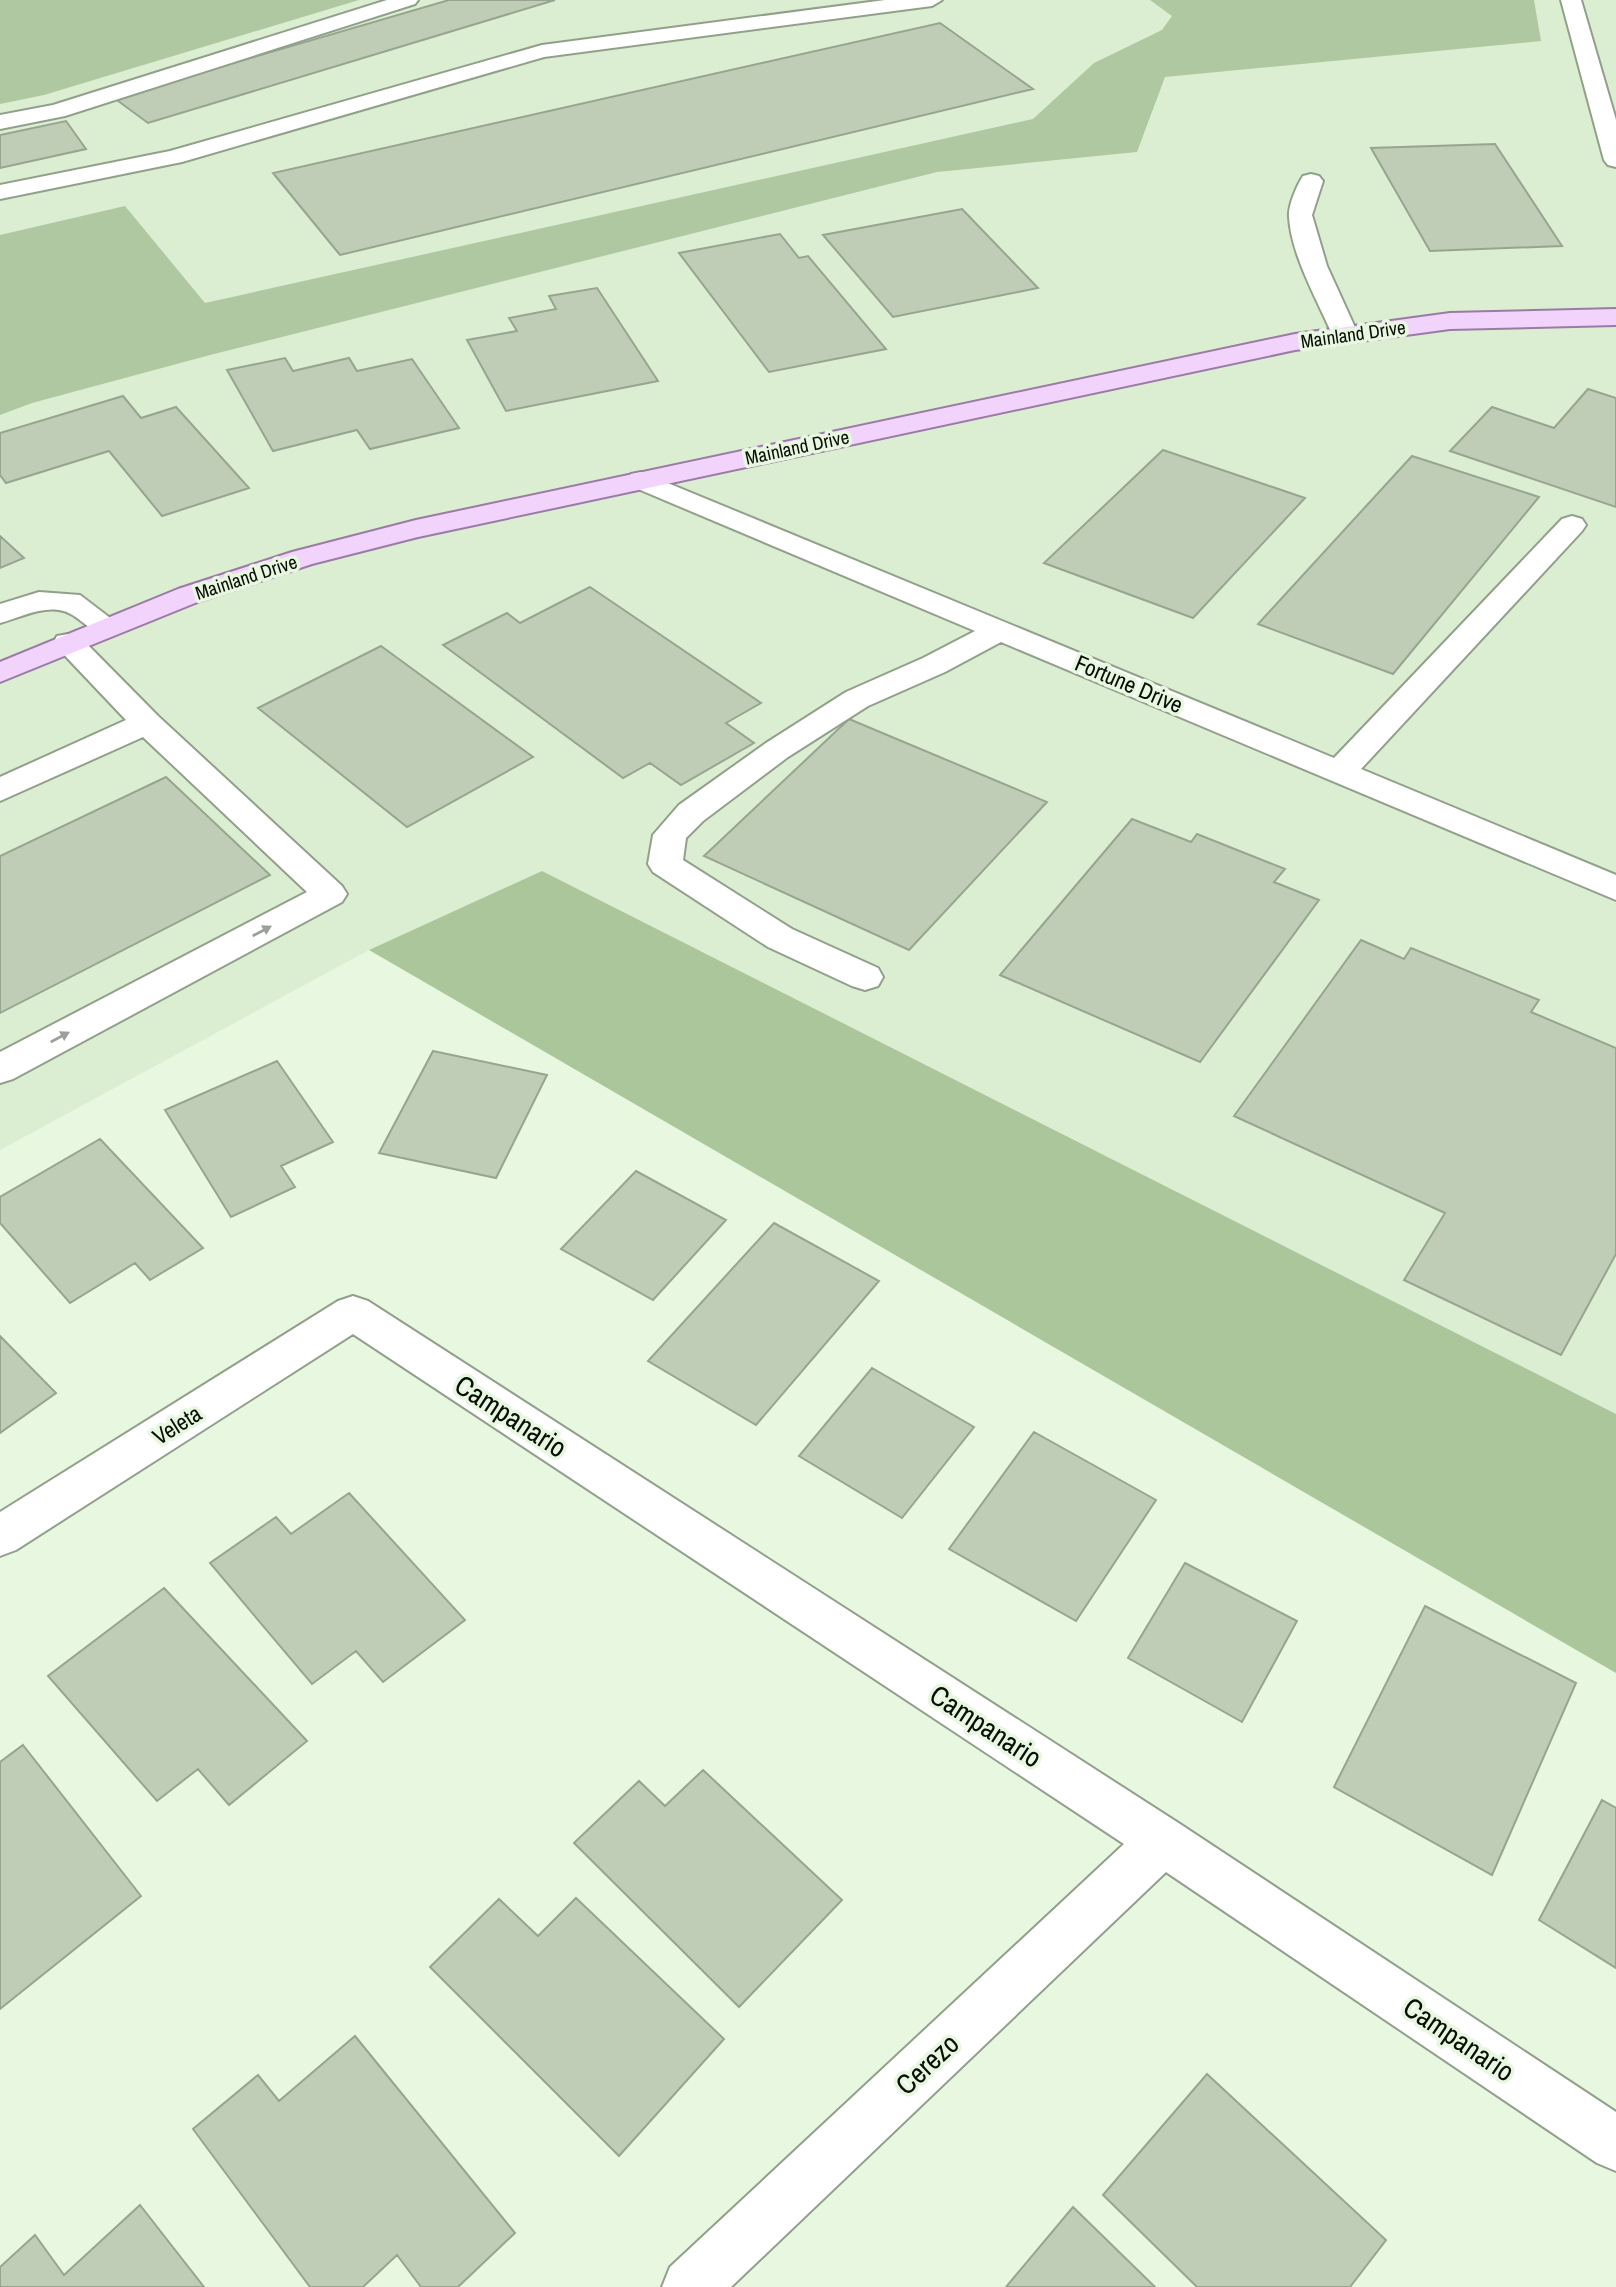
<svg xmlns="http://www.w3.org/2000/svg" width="1616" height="2287" font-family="'Archivo Narrow',sans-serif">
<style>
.built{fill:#dbeed1}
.green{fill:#afc8a1}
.forest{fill:#abc69b}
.building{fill:#bfcdb7;stroke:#97a590;stroke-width:2}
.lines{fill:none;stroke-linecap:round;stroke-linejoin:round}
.minor-casing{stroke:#92a08b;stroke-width:4}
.major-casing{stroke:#9a7ba5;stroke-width:4}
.minor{fill:#fff;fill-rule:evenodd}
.major{fill:#f1d3fc;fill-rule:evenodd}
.oneway{fill:#9d9f9c}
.labels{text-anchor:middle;stroke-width:7;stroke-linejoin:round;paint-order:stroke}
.far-street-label{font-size:19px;fill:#090e07;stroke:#e8f7e0}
.street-label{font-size:23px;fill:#090e07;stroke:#e8f7e0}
.near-street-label{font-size:28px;fill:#090e07;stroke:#e8f7e0}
</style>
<rect width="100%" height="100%" fill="#e8f7e0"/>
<path class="built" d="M 253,0 L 1616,0 L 1616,1437 L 542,871 L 369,950 L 0,1150 L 0,79 Z"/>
<path class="green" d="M 0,0 L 359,0 L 44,95 L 0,104 Z
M 1150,0 L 1534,0 L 1541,41 L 1165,77 L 1137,152 L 937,172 L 210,355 L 32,403 L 0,415 L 0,235 L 125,206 L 205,303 L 1033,119 L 1094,63 L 1162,30 L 1172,16 Z"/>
<path class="forest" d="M 542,871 L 1616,1414 L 1616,1673 L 369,950 Z"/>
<path class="building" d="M 449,0 L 555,0 L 148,123 L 114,98 Z
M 940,23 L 1033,89 L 340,255 L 273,173 Z
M 66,121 L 86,149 L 0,168 L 0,135 Z
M 1495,144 L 1562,246 L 1430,251 L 1371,148 Z
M 962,209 L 1038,288 L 893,317 L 823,235 Z
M 780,234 L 799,258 L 808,256 L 886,349 L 769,372 L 679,253 Z
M 597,288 L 658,381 L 506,411 L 467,340 L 517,331 L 509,318 L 556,309 L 549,296 Z
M 285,358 L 293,371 L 349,358 L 357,371 L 412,359 L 459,428 L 370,449 L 357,430 L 273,451 L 227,370 Z
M 1588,389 L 1616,398 L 1616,507 L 1450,451 L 1492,407 L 1554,428 Z
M 123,396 L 141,418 L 176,407 L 249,488 L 162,516 L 109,451 L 6,483 L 0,475 L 0,433 Z
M 1163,450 L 1305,498 L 1193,618 L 1044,563 Z
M 1412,456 L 1539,497 L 1393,674 L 1258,624 Z
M 0,536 L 24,558 L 0,568 Z
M 590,587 L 761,703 L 726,723 L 754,743 L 681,785 L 650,763 L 623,778 L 443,645 L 507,613 L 520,623 Z
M 381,646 L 533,757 L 407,827 L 258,708 Z
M 849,719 L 1047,802 L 909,950 L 704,856 Z
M 166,777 L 270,875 L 0,1013 L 0,856 Z
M 1132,819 L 1191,842 L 1197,834 L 1285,869 L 1274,882 L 1319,900 L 1200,1062 L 1000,975 Z
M 1361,940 L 1404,959 L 1411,948 L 1539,1000 L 1531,1012 L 1616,1048 L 1616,1254 L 1561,1355 L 1404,1280 L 1445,1213 L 1234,1116 Z
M 433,1051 L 547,1075 L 496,1178 L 379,1153 Z
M 277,1061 L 333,1142 L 281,1166 L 295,1187 L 231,1217 L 165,1110 Z
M 100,1139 L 203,1248 L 150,1280 L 135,1263 L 70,1303 L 0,1223 L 0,1197 Z
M 636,1171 L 726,1220 L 653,1300 L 561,1249 Z
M 774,1223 L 879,1281 L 756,1425 L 648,1361 Z
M 0,1336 L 56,1393 L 0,1433 Z
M 872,1368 L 974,1427 L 902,1518 L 799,1456 Z
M 1034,1432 L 1156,1500 L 1076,1621 L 949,1549 Z
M 349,1493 L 465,1620 L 383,1682 L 356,1651 L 312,1684 L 210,1563 L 276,1517 L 291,1534 Z
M 1185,1563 L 1297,1621 L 1242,1722 L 1128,1658 Z
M 164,1588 L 307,1741 L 229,1805 L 198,1769 L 157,1801 L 48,1676 Z
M 1425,1606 L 1576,1683 L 1492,1875 L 1334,1787 Z
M 23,1745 L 141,1896 L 0,2009 L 0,1762 Z
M 703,1770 L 842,1900 L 739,2007 L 574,1843 L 639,1781 L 665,1806 Z
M 1602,1800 L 1616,1808 L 1616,1968 L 1539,1920 Z
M 576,1898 L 724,2039 L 619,2156 L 430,1967 L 499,1899 L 538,1936 Z
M 355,2036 L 515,2233 L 458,2287 L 421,2287 L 397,2255 L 363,2287 L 310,2287 L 193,2129 L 258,2075 L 279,2101 Z
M 1207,2074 L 1386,2240 L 1350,2287 L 1197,2287 L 1103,2195 Z
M 140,2205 L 204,2287 L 0,2287 L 0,2267 L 35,2235 L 64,2275 Z
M 1073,2207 L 1155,2287 L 1006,2287 Z"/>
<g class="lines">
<defs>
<path id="minor" d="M 387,0 L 418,0 L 415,4 L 65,116 L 0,129 L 0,115 L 53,105 Z
M 885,0 L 942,0 L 932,6 L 544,57 L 182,162 L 0,199 L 0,185 L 170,151 L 542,45 Z
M 1561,0 L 1581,0 L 1616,120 L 1616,167 L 1608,165 L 1604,160 Z
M 1311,174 L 1319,176 L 1323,181 L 1312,215 L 1327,266 L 1358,334 L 1354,339 L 1336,339 L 1332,334 C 1317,300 1291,254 1289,217 C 1288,206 1297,185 1303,176 Z
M 641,472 L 1334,758 L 1562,519 L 1572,516 L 1582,519 L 1586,525 L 1582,531 L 1361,769 L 1616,875 L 1616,900 L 1001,642 L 945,672 L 868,706 L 788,757 L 703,821 L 686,838 L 683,860 L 792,929 L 878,968 L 883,977 L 878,986 L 865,990 L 852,986 L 768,947 L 653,872 L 648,864 L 653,835 L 679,805 L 766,743 L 846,692 L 923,658 L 975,631 L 631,486 L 627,480 L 631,474 Z
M 39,592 L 80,595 L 122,627 L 118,633 C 90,640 82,613 59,610 C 39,607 19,618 0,623 L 0,604 Z
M 68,634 L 79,636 L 158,716 L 342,886 L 347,894 L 342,902 L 13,1079 L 0,1083 L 0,1052 L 307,892 L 143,737 L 0,801 L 0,777 L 126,720 L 53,643 L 57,636 Z
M 353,1296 L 368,1301 L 1180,1824 L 1616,2112 L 1616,2171 L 1597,2163 L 1166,1872 L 731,2287 L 662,2287 L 670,2267 L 1124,1844 L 353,1334 L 16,1550 L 0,1556 L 0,1512 L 338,1301 Z"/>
<path id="major" d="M 1616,309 L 1616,325 L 1450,329 L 1295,350 L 418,537 L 312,564 L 200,601 L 0,682 L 0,662 L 178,589 L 292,552 L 416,520 L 1295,334 L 1450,313 Z"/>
</defs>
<use href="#minor" class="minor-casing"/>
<use href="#major" class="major-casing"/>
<use href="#minor" class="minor"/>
<use href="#major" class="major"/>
</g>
<defs><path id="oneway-solid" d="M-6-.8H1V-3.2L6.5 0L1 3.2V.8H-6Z" transform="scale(1.75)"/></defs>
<g class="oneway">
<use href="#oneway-solid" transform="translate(262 931) rotate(-28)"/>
<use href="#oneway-solid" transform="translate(60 1037) rotate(-28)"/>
</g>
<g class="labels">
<g class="far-street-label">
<text transform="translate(1353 334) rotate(-8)" y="7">Mainland Drive</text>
<text transform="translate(797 447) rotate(-12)" y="7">Mainland Drive</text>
<text transform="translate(246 577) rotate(-18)" y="7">Mainland Drive</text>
</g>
<g class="street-label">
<text transform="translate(1129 684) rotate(23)" y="8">Fortune Drive</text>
<text transform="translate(177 1425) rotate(-32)" y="8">Veleta</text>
</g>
<g class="near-street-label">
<text transform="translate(511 1416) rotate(33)" y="10">Campanario</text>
<text transform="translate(986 1726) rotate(33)" y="10">Campanario</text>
<text transform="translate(1459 2039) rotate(34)" y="10">Campanario</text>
<text transform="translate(927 2064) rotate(-43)" y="10">Cerezo</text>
</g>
</g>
</svg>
